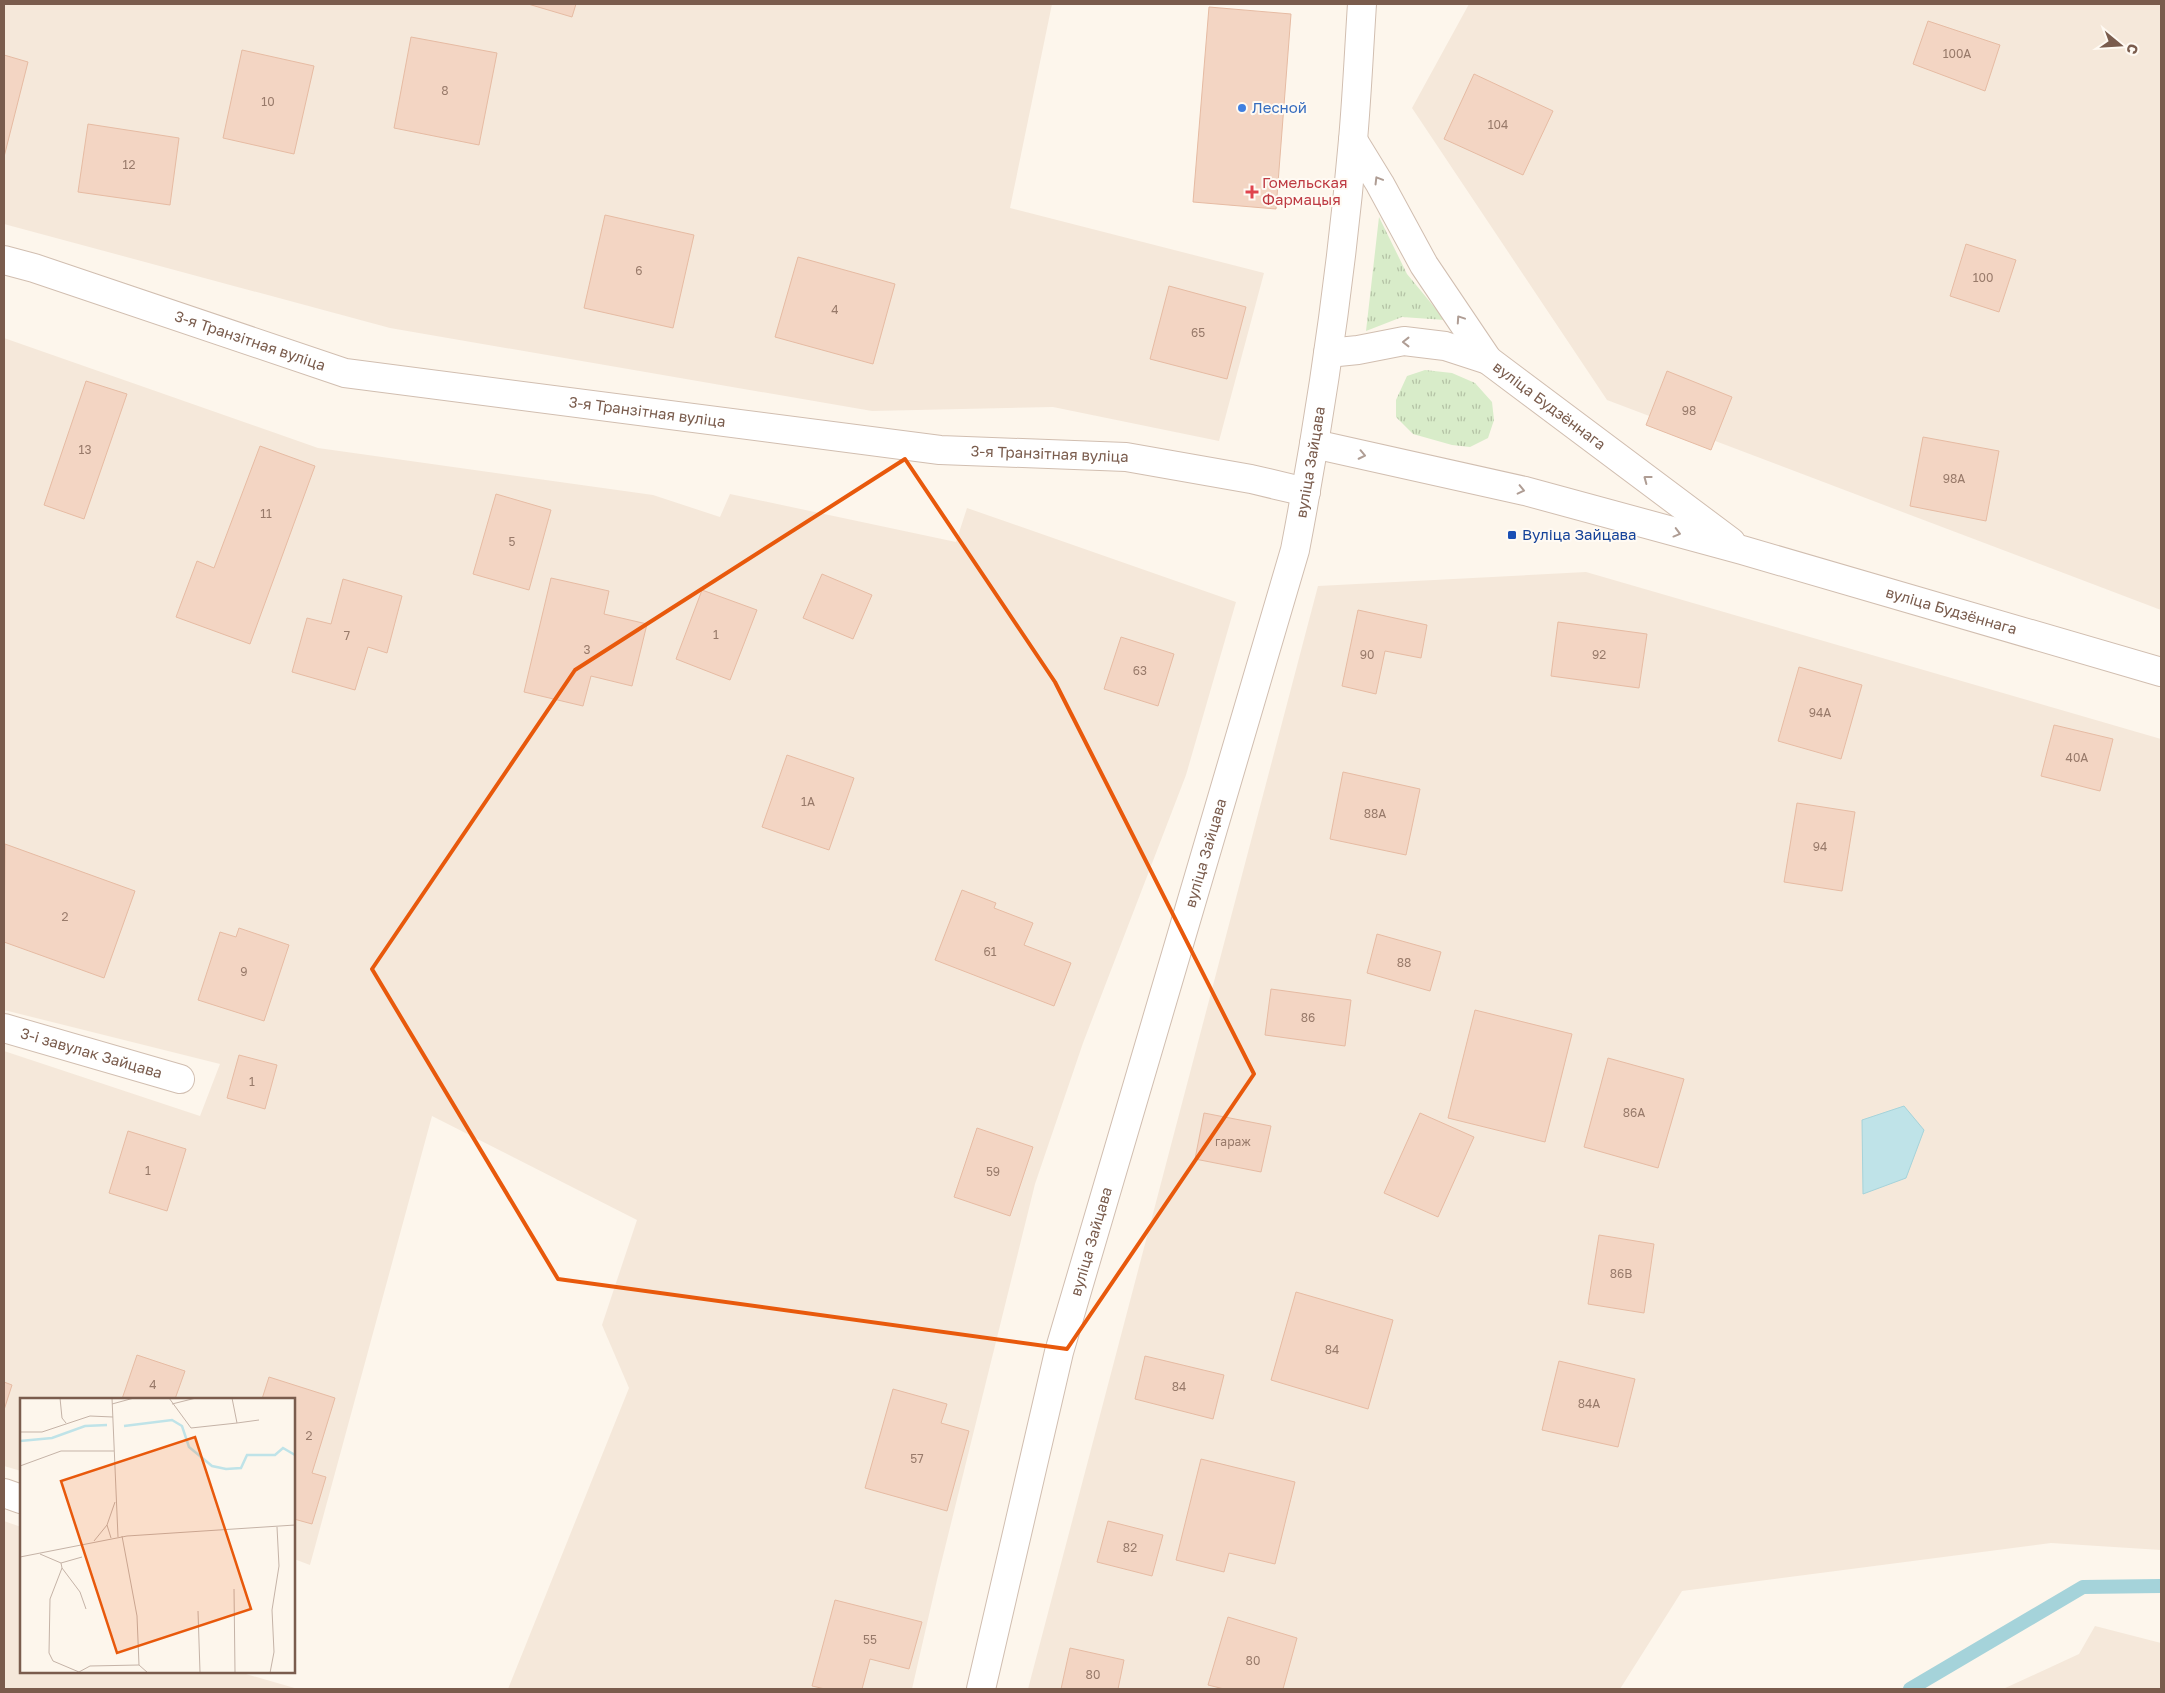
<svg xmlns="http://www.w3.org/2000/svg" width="2165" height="1693" font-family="'Golos Text',sans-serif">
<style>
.residential{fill:#f5e8da}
.grass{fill:url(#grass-tufts)}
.water{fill:#bfe3e8;stroke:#a5d3da}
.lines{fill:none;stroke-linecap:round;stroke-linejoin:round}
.stream{stroke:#a5d3da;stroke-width:14}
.building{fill:#f3d5c3;stroke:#e6bba3}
.minor-casing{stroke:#d1beb0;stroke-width:30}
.tertiary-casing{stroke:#d1beb0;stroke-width:30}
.minor{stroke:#fff;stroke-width:28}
.tertiary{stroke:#fff;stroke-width:28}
.oneway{stroke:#af9d94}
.marked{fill:none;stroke:#e8590c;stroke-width:4;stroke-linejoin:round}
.shop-dot{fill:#3f7fe0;stroke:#fffaf3;stroke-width:2}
.health-dot{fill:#e0444e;stroke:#fffaf3;stroke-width:2}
.transit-dot{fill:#1a4fb4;stroke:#fffaf3;stroke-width:2}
.labels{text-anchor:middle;stroke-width:4;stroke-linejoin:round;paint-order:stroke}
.number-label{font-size:12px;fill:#987a6a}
.shop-label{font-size:15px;fill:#366cbe;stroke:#fffaf3;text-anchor:start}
.health-label{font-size:15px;fill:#be3a42;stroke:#fffaf3;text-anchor:start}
.street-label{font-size:15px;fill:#7a5c4d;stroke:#fffaf3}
.transit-label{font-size:15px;fill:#164399;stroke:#fffaf3;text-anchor:start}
.inset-river{fill:none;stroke:#bfe3e8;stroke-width:2.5}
.inset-road{fill:none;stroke:#c5b3a7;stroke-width:1}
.view{fill:#e8590c;fill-opacity:0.15;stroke:#e8590c;stroke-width:2.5}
.inset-edge{fill:none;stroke:#7a5c4d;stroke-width:2.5}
</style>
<defs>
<pattern id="grass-tufts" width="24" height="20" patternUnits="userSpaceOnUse" patternTransform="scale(1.25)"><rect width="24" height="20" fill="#d8ecc9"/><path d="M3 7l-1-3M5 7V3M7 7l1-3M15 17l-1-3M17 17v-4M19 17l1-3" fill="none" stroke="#b4c2a5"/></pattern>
</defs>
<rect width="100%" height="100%" fill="#fdf6ec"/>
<path class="residential" d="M 4,4 L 1052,4 L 1010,208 L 1264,273 L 1219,441 L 1053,407 L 872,411 L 390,328 L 4,224 Z
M 1469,4 L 2161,4 L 2161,610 L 1607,400 L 1412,108 Z
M 4,338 L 318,448 L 653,495 L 720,517 L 730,494 L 956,542 L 967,508 L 1236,602 L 1186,775 L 1083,1043 L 1035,1184 L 937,1580 L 912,1689 L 508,1689 L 629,1388 L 602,1325 L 637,1220 L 432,1116 L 310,1565 L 294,1559 L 294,1399 L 21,1399 L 21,1471 L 4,1466 L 4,1051 L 200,1116 L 220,1064 L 4,1010 Z
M 1586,572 L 2161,739 L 2161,1550 L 2051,1543 L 1682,1591 L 1620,1689 L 1028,1689 L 1318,586 Z
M 4,1521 L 21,1527 L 21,1672 L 239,1672 L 298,1689 L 4,1689 Z
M 2095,1626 L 2161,1643 L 2161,1689 L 2003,1689 L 2079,1654 Z"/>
<path class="grass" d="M 1379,217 L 1407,274 L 1445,320 L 1402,317 L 1366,331 Z
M 1425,370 L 1452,373 L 1475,383 L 1492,402 L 1494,420 L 1488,438 L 1470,447 L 1452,445 L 1413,434 L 1396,417 L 1396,400 L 1407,376 Z"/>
<path class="water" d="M 1904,1106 L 1924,1130 L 1906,1178 L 1863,1194 L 1862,1120 Z"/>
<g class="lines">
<path class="stream" d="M 1910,1689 L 2083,1587 L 2161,1586"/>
</g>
<path class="building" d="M 528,4 L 576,4 L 572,17 Z
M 1209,7 L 1291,14 L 1276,209 L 1193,202 Z
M 1928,21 L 2000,45 L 1985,91 L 1913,64 Z
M 411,37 L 497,53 L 479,145 L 394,128 Z
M 242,50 L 314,66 L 294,154 L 223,138 Z
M 4,55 L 28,62 L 4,157 Z
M 1474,74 L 1553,111 L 1523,175 L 1444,139 Z
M 88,124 L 179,138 L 170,205 L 78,192 Z
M 605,215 L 694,235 L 673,328 L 584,308 Z
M 1966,244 L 2016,260 L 1999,312 L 1950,296 Z
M 798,257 L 895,284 L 873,364 L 775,337 Z
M 1169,286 L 1246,307 L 1227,379 L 1150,359 Z
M 1667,371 L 1732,397 L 1711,450 L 1646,425 Z
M 86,381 L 127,394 L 84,519 L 44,505 Z
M 1923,437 L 1999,451 L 1986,521 L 1910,506 Z
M 260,446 L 315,466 L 250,644 L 176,617 L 197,561 L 214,568 Z
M 496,494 L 551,510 L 529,590 L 473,574 Z
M 822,574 L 872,595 L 853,639 L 803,618 Z
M 551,578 L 609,591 L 604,614 L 647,624 L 632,686 L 591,676 L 583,706 L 524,692 Z
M 343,579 L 402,596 L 387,653 L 368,647 L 355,690 L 292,672 L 307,618 L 331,624 Z
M 702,590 L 757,610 L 730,680 L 676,659 Z
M 1358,610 L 1427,625 L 1421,658 L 1385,651 L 1376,694 L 1342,686 Z
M 1558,622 L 1647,634 L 1639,688 L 1551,676 Z
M 1121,637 L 1174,654 L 1158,706 L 1104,689 Z
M 1799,667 L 1862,685 L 1841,759 L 1778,741 Z
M 2054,725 L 2113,739 L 2100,791 L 2041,776 Z
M 787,755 L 854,778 L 829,850 L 762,827 Z
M 1343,772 L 1420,789 L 1406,855 L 1330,839 Z
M 1797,803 L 1855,812 L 1842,891 L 1784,882 Z
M 5,844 L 135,891 L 104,978 L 4,942 Z
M 962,890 L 996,903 L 994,908 L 1033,923 L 1024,945 L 1071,963 L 1054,1006 L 935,960 Z
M 239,928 L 289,945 L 264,1021 L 198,1000 L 220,932 L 236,937 Z
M 1377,934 L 1441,952 L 1430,991 L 1367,973 Z
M 1271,989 L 1351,1000 L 1345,1046 L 1265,1035 Z
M 1475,1010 L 1572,1034 L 1545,1142 L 1448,1118 Z
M 239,1055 L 277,1065 L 265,1109 L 227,1098 Z
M 1608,1058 L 1684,1079 L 1658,1168 L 1584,1147 Z
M 1204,1113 L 1271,1126 L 1261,1172 L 1195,1159 Z
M 1420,1113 L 1474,1137 L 1438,1217 L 1384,1193 Z
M 977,1128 L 1033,1147 L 1010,1216 L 954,1197 Z
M 128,1131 L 186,1149 L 167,1211 L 109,1193 Z
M 1599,1235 L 1654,1244 L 1644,1313 L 1588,1304 Z
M 1296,1292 L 1393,1320 L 1368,1409 L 1271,1380 Z
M 137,1355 L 185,1371 L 175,1399 L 122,1399 Z
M 1145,1356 L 1224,1375 L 1213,1419 L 1135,1399 Z
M 1559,1361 L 1635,1379 L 1618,1447 L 1542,1430 Z
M 269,1377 L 335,1398 L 312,1473 L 326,1477 L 312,1524 L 294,1519 L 294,1399 L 262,1399 Z
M 4,1382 L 12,1385 L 4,1410 Z
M 893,1389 L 947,1404 L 941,1423 L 969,1431 L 947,1511 L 865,1488 Z
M 1201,1459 L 1295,1482 L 1275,1564 L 1229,1553 L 1224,1572 L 1176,1560 Z
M 1108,1521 L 1163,1535 L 1152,1576 L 1097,1562 Z
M 835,1600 L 922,1622 L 909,1669 L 870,1659 L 862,1689 L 825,1689 L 812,1686 Z
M 1228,1617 L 1297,1638 L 1283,1689 L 1224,1689 L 1208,1685 Z
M 1070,1648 L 1124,1660 L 1118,1689 L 1061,1689 Z"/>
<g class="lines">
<defs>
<g id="minor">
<path id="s1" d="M 4,260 L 34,268 L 345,373 L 940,450 L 1126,457 L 1251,479 L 1306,492"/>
<path id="s2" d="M 4,1028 L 180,1079"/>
<path d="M 4,1493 L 21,1499"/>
</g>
<g id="tertiary">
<path d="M 1353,140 L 1380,184 L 1424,265 L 1488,360"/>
<path id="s3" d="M 1328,353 L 1358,350 L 1404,341 L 1445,346 L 1488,360 L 1731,542"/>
<path id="s4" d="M 1314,444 L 1525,491 L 1742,550 L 2161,672"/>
<path id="s5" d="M 981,1689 L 1059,1352 L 1295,550 C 1321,414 1341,277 1353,140 C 1357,95 1359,49 1362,4"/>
</g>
</defs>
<use href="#minor" class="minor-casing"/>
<use href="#tertiary" class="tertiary-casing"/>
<use href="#minor" class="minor"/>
<use href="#tertiary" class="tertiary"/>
</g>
<defs><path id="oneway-chevron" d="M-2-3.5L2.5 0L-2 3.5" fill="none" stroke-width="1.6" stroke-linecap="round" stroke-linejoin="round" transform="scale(1.25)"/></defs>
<g class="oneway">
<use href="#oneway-chevron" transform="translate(1378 180) rotate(-121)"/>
<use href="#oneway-chevron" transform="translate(1460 319) rotate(-124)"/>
<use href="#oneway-chevron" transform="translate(1406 342) rotate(-180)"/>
<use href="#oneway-chevron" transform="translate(1362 455) rotate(12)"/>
<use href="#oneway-chevron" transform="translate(1647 479) rotate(-143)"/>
<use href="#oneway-chevron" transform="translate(1521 490) rotate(13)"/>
<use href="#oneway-chevron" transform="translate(1677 533) rotate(15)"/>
</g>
<path class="marked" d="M 905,459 L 1055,682 L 1254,1074 L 1067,1349 L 558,1279 L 372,969 L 575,670 Z"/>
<circle class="shop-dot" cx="1242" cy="108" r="5"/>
<path class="health-dot" d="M1249.5 184.5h5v5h5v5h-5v5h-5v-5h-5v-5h5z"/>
<rect class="transit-dot" x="1507" y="530" width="10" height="10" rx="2.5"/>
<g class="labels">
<g class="number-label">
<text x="1957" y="58">100А</text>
<text x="445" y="95">8</text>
<text x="268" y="106">10</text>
<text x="1498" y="129">104</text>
<text x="129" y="169">12</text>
<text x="639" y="275">6</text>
<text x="1983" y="282">100</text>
<text x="835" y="314">4</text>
<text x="1198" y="337">65</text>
<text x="1689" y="415">98</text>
<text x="85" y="454">13</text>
<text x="1954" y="483">98А</text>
<text x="266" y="518">11</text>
<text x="512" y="546">5</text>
<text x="716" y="639">1</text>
<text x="347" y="640">7</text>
<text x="587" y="654">3</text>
<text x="1367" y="659">90</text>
<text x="1599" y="659">92</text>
<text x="1140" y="675">63</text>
<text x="1820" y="717">94А</text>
<text x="2077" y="762">40А</text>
<text x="808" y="806">1А</text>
<text x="1375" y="818">88А</text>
<text x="1820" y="851">94</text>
<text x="65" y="921">2</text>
<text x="990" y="956">61</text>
<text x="1404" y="967">88</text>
<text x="244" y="976">9</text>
<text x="1308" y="1022">86</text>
<text x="252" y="1086">1</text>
<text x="1634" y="1117">86А</text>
<text x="1233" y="1146">гараж</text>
<text x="148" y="1175">1</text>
<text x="993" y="1176">59</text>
<text x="1621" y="1278">86В</text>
<text x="1332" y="1354">84</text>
<text x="153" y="1389">4</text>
<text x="1179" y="1391">84</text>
<text x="1589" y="1408">84А</text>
<text x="309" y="1440">2</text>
<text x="917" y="1463">57</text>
<text x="1130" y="1552">82</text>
<text x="870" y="1644">55</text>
<text x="1253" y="1665">80</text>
<text x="1093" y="1679">80</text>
</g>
<g class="shop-label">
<text x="1252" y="113">Лесной</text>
</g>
<g class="health-label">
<text x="1262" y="188">Гомельская<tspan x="1262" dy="17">Фармацыя</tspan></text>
</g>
<g class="street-label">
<text dy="5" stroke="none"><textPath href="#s1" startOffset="259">3-я Транзітная вуліца</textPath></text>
<text dy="5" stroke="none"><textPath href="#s3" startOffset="240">вуліца Будзённага</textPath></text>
<text dy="5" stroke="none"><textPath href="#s1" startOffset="664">3-я Транзітная вуліца</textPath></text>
<text dy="5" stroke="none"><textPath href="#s1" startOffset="1069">3-я Транзітная вуліца</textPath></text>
<text dy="5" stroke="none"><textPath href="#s5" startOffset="1271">вуліца Зайцава</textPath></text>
<text dy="5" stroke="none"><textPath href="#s4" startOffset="659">вуліца Будзённага</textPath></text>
<text dy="5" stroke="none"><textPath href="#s5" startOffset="866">вуліца Зайцава</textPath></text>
<text dy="5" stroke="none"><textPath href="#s2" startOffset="91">3-і завулак Зайцава</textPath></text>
<text dy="5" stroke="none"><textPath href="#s5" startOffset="461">вуліца Зайцава</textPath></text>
</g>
<g class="transit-label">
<text x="1522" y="540">Вуліца Зайцава</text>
</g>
</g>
<g transform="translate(20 1398)">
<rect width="275" height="275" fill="#fdf6ec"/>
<path class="inset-river" d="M 104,28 L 152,22 L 162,28 L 169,49 L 192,68 L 206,71 L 221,70 L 227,57 L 255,57 L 263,50 L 275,57M 0,43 L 32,40 L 65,28 L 87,27"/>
<path class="inset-road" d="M 40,0 L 42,20 L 46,25M 92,0 L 98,139M 149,0 L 171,30 L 217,25 L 212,0M 92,6 L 114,0M 152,6 L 176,0M 217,25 L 239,22M 0,34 L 22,34 L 70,18 L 93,19M 0,68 L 41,53 L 94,53M 102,138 L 117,218 L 119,267 L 128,275M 91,140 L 87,127 L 95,104M 74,143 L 87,127M 20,156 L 41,165 L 42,170 L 30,201 L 29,255 L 33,263 L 59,274 L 70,268 L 119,267M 0,159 L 107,138 L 275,127M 41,165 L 62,159M 42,170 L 60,194 L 66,211M 214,191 L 215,274M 178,213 L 180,274M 129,275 L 151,275M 167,275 L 238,275M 250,275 L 254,254 L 252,212 L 259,168 L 257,129"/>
<path class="view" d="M 175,39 L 231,211 L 97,255 L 41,83 Z"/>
<rect width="275" height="275" class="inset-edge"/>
</g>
<rect width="2165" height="1693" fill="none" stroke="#7a5c4d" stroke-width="10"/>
<g transform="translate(2120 45) rotate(108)" stroke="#fffaf3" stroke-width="4" paint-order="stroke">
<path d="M0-4L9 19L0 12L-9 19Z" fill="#7a5c4d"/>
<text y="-8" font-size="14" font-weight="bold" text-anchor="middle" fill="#7a5c4d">С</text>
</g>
</svg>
